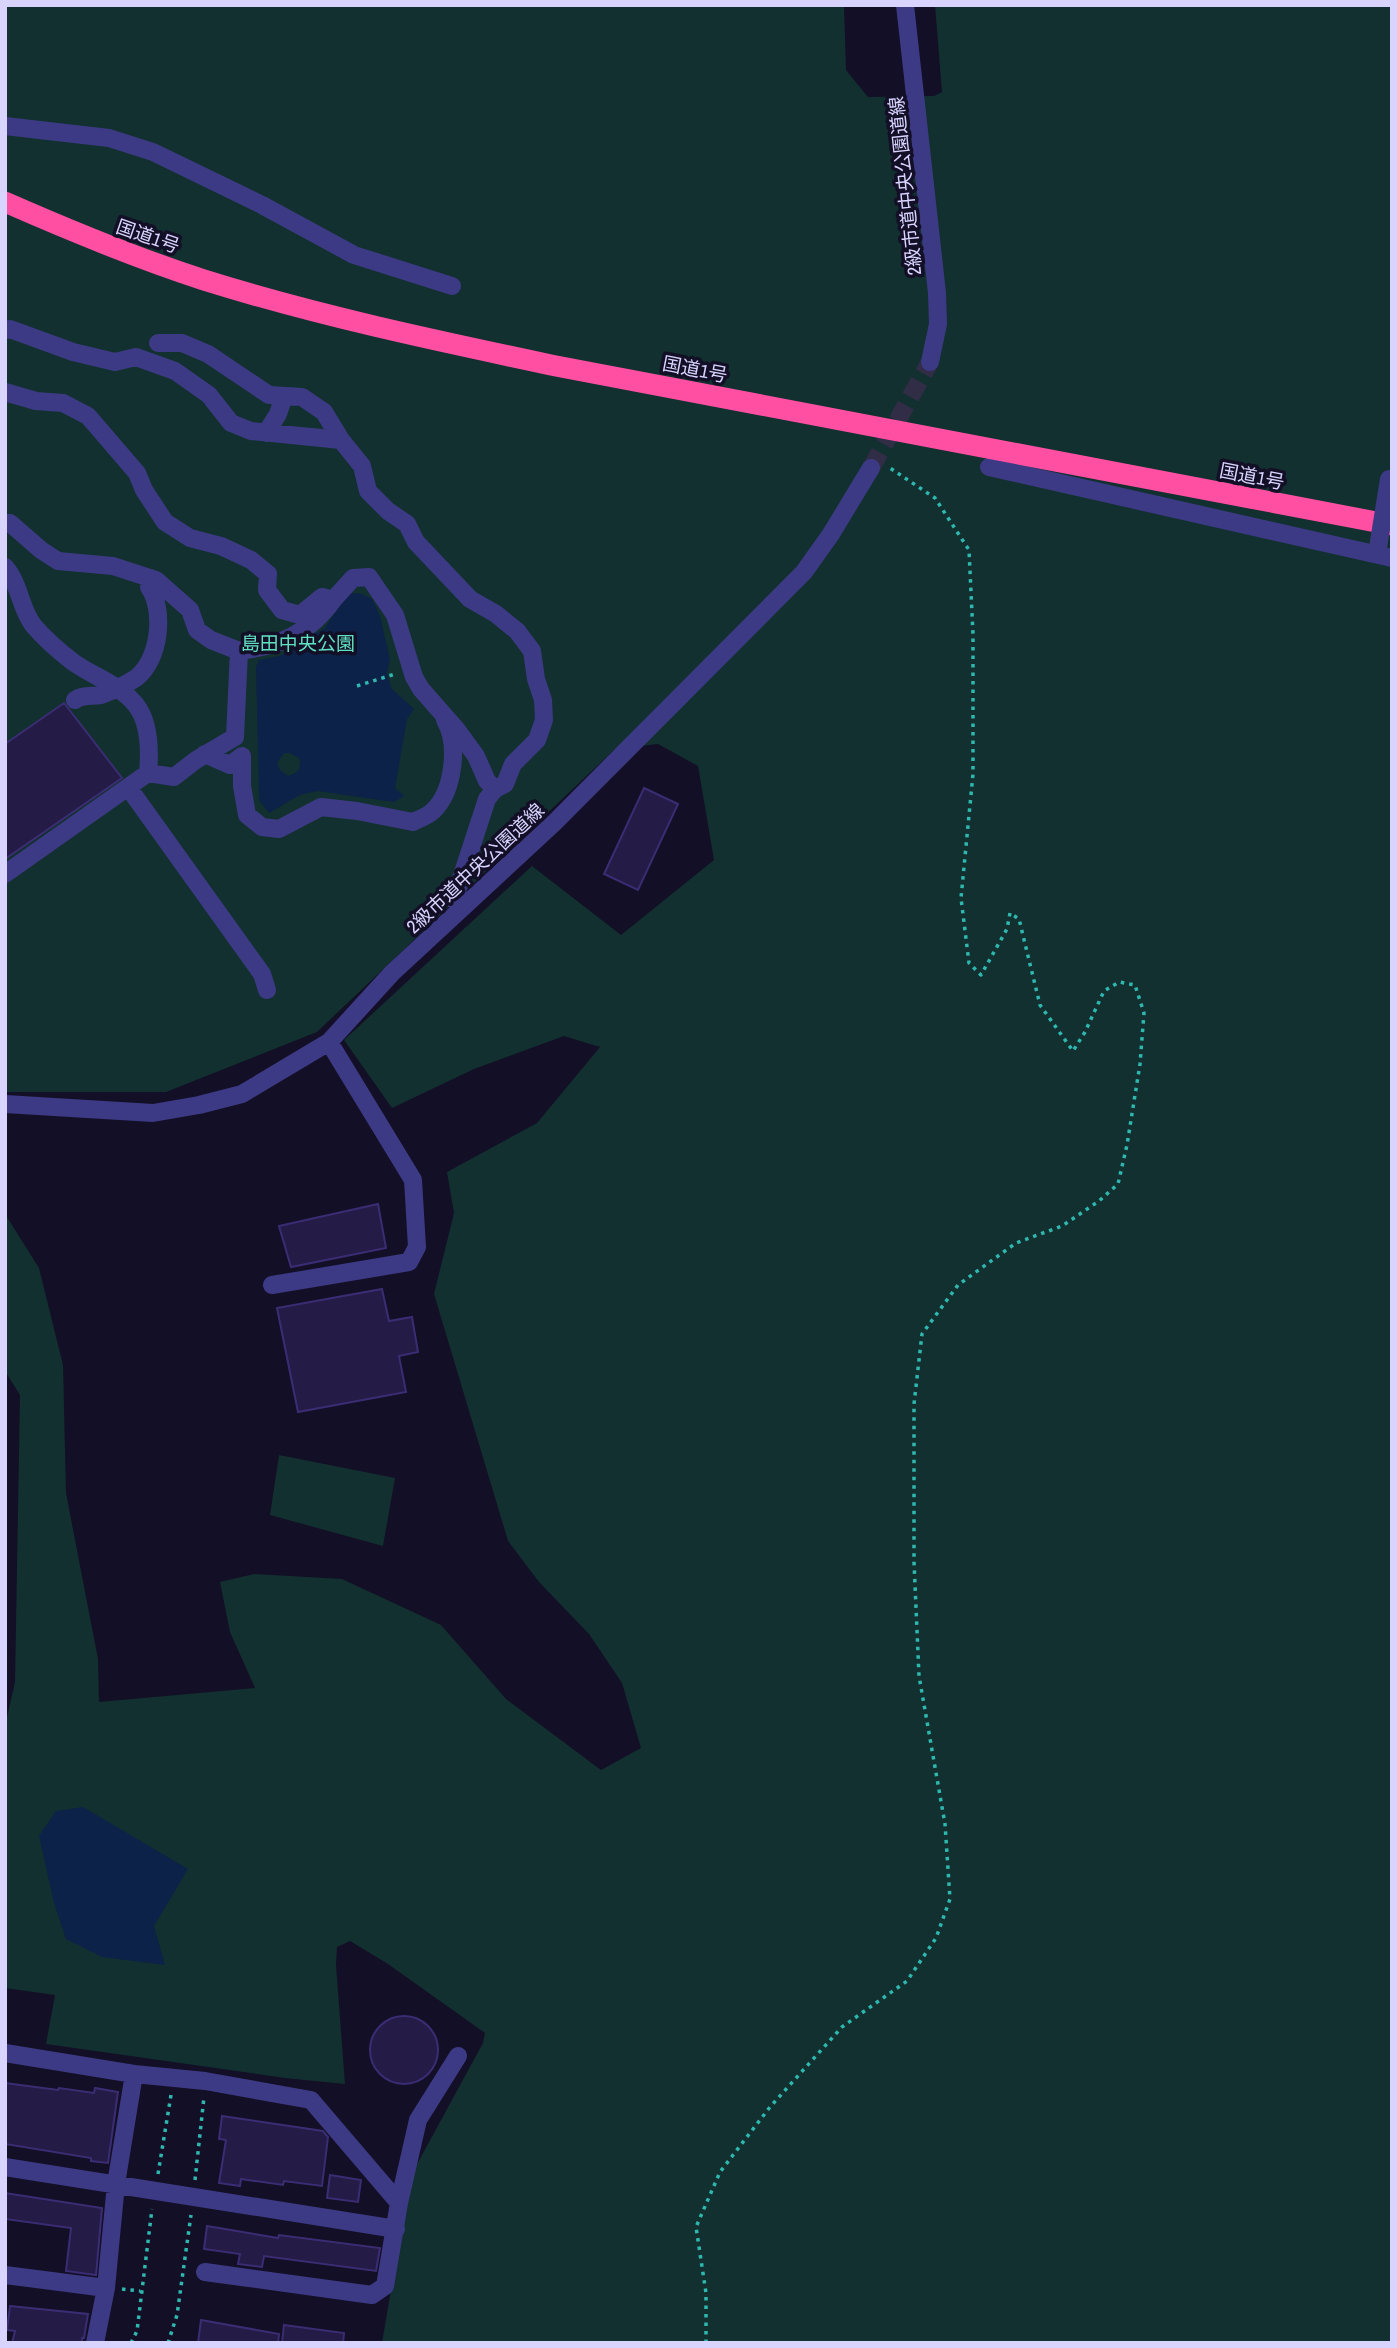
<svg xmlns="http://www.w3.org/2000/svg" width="1397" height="2348" font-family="'Archivo Narrow','Noto Sans JP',sans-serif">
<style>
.green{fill:#12302f}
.water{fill:#0c2248;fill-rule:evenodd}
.building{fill:#241b47;stroke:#3b2d73;stroke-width:2}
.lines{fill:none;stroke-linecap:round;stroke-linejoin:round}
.minor-tunnel{stroke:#312d47;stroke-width:18;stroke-dasharray:18 9;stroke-linecap:butt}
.path{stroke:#2fb8b0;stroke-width:3.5;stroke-dasharray:3.5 5;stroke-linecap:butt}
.minor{stroke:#3d3a85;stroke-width:18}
.highway{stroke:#ff4fa3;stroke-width:21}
.minor-bridge{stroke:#3d3a85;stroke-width:18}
.labels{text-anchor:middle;stroke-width:7;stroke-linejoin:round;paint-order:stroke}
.street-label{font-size:19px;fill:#d9d4ff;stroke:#130f26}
.park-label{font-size:19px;fill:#5fe0c0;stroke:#130f26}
</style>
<rect width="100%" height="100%" fill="#130f26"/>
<path class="green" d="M 5,5 L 844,5 L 846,70 L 868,97 L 934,96 L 942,92 L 935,5 L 1392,5 L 1392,2343 L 382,2343 L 410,2177 L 483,2043 L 485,2033 L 388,1964 L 350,1941 L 337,1947 L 336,1965 L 345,2084 L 285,2078 L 46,2044 L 55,1995 L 5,1988 L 5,1726 L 15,1682 L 20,1395 L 5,1371 L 5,1214 L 39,1268 L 63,1365 L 66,1493 L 98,1659 L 99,1702 L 255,1688 L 230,1632 L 220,1582 L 254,1574 L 342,1579 L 441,1625 L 506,1699 L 601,1770 L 641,1748 L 622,1683 L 589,1634 L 539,1582 L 508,1541 L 434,1294 L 454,1213 L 447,1172 L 537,1123 L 600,1047 L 564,1036 L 474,1069 L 392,1108 L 344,1040 L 532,866 L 621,935 L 714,860 L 698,766 L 658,744 L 615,749 L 317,1032 L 166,1092 L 5,1092 Z
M 279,1455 L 395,1478 L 383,1546 L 270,1515 Z"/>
<path class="water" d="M 359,593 L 372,599 L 380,616 L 390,659 L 387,674 L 392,689 L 414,709 L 407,719 L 395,788 L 404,796 L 394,802 L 317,791 L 300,795 L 269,813 L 259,800 L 256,667 L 259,660 L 280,656 L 325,628 L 347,594 ZM 284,753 L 290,753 L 300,759 C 301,769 298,773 288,776 L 280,770 L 277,763 Z
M 83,1807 L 188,1869 L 154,1926 L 165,1965 L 102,1957 L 66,1939 L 54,1903 L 39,1836 L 56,1811 Z"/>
<path class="building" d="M 64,703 L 122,778 L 5,859 L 5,744 Z
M 644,788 L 678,804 L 638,890 L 604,874 Z
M 378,1204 L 386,1248 L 291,1267 L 279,1226 Z
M 382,1289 L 389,1321 L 412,1317 L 418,1352 L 399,1356 L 406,1392 L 298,1412 L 277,1308 Z
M370 2050a34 34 0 1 1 68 0a34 34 0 1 1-68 0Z
M 5,2083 L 58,2090 L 59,2088 L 94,2093 L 95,2088 L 118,2092 L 108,2163 L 91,2161 L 91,2158 L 5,2144 Z
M 222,2116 L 323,2131 L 328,2137 L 322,2186 L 284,2181 L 283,2185 L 241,2179 L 240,2186 L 219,2183 L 226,2140 L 219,2139 Z
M 330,2175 L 361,2180 L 358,2202 L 327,2198 Z
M 5,2193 L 102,2208 L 96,2275 L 66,2271 L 71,2228 L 5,2219 Z
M 207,2226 L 278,2238 L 279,2235 L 380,2248 L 376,2271 L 264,2256 L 262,2267 L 238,2264 L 240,2254 L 204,2249 Z
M 10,2306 L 88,2314 L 84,2338 L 82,2338 L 82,2343 L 12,2343 L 15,2331 L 7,2330 Z
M 201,2320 L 279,2334 L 278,2343 L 198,2343 Z
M 284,2325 L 344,2333 L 343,2343 L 282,2343 Z"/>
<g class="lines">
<path class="minor-tunnel" d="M 871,468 L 930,362"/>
<path class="path" d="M 357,686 L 395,674
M 5,1389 L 5,1396
M 5,1566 L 5,1571
M 5,2018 L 5,2026
M 158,2174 L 171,2095
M 195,2180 L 204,2097
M 122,2289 L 140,2291
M 131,2343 L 137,2331 L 152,2209
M 168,2343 L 177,2315 L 191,2215
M 706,2343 L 706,2293 L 696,2227 L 720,2172 L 770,2107 L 842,2027 L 907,1981 L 936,1938 L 950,1899 L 945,1824 L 919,1676 L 914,1562 L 914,1404 L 922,1334 L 958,1285 L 1016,1243 L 1062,1226 L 1099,1201 L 1118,1184 L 1127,1145 L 1140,1064 L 1144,1013 L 1135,985 L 1119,982 L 1104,991 L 1085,1032 L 1073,1051 L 1040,1005 L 1019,919 L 1010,913 L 1007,929 L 981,975 L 969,963 L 961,898 L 973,774 L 973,634 L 969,550 L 935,498 L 887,466"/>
<path class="minor" d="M 905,5 L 937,293 L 938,324 L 930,362
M 5,126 L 109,138 L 153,152 L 262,205 L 354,255 L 452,286
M 5,330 L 10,329 L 73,352 L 115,362 L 136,357 L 175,371 L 209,395 L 231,423 L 251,431 L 341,440 L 362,466 L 368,491 L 388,511 L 407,524 L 416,542 L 470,599 L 496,614 L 517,631 L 532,651 L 536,679 L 543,700 L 544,720 L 537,740 L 513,764 L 505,784 L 495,789 L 487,781 L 476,756 L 457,730 L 421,689 L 414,677 L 395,615 L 369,577 L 353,578 L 333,600
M 158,343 L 182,343 L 208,354 L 269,395 L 302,397 L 324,412 L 341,440
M 5,392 L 36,401 L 63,403 L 88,416 L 137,473 L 144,490 L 165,522 L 190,538 L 221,546 L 251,560 L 268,574 L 267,590 L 282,610 L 300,615 L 322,597 L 333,600 C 309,634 279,646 239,651
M 266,433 L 278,414 L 284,396
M 989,467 L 1392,558
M 5,523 L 10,523 L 41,550 L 58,561 L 113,566 L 156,580 L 190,610 L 197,630 L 211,640 L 239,651 L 235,737 L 196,760 L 174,777 L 148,773
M 5,567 C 20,584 20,608 33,625 C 44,638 60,652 73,662 C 94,677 119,684 136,705 C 150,723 150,751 148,773 L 5,874
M 75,700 C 84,694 92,697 101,695 C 112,691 127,684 136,678 C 160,660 165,610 149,587 L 151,578
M 205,754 L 230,765 L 242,756 L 242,786 L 247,815 L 262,827 L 279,829 L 321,807 L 357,811 L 413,822 C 419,819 428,816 433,811 C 454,791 459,744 445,720
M 128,787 L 262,974 L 267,990
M 454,900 L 487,799 L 495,789
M 5,1104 L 153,1113 L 199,1105 L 242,1094 L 329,1042 L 392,973 L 554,823 L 804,572 L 831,534 L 871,468
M 272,1285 L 409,1262 L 417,1247 L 413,1180 L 329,1042
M 5,2053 L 134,2074 L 205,2081 L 311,2100 L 399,2203 L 385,2286 L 372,2295 L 205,2272
M 5,2167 L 396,2229
M 399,2203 L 418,2120 L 458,2056
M 5,2275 L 106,2288
M 95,2343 L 106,2288 L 116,2184 L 134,2074"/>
<path class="highway" d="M 5,202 C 71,231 136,258 204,280 C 319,316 438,341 556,366 L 1392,525"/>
<path class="minor-bridge" d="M 1377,554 L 1389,479"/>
</g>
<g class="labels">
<g class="street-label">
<text transform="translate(905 186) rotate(-96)" y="7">2級市道中央公園道線</text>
<text transform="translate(148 236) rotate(19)" y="7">国道1号</text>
<text transform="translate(695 369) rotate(11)" y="7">国道1号</text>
<text transform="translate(1252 476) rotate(11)" y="7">国道1号</text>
<text transform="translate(475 868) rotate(-43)" y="7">2級市道中央公園道線</text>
</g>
<g class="park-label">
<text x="298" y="650">島田中央公園</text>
</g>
</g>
<rect width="1397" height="2348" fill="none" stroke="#d9d4ff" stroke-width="14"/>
</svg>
